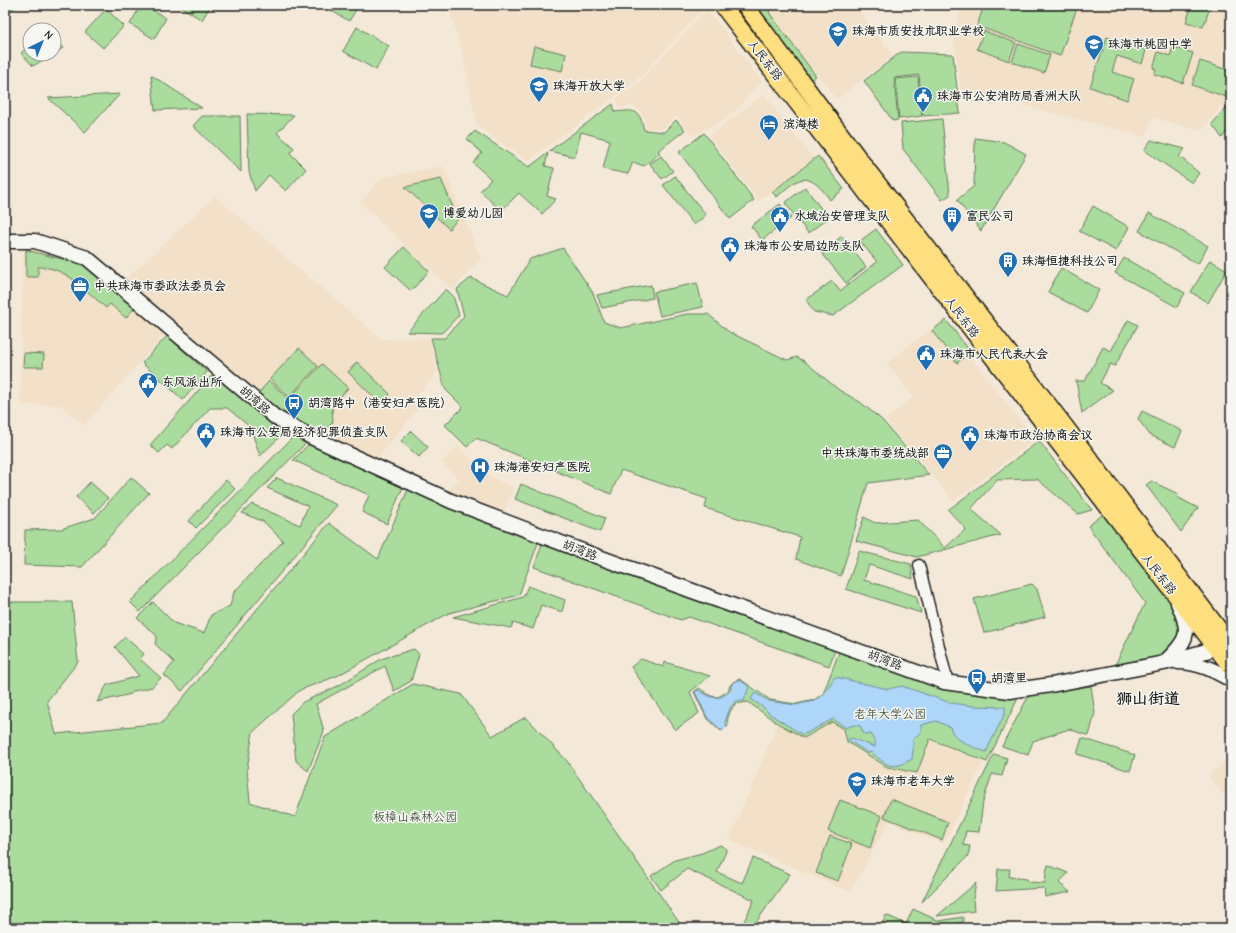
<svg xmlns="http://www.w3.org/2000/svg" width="1236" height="933" font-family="'Comic Neue','LXGW WenKai TC',sans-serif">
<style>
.built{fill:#f2e0c8}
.green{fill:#aadc9d;stroke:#637c5c}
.water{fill:#aed6f9;stroke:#748ca1}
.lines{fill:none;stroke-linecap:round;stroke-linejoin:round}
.street-casing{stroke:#1c1c1c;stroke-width:13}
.secondary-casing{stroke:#1c1c1c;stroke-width:17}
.primary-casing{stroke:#1c1c1c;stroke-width:19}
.street{stroke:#f6f6f2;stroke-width:10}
.secondary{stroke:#f6f6f2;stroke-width:14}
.primary{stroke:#fedf80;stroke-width:16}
.labels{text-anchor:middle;stroke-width:3;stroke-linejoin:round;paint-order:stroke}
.poi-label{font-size:12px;font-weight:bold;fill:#1c1c1c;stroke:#f6f6f2;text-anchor:start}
.street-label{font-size:12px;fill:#1c1c1c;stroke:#f6f6f2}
.park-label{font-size:12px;fill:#475643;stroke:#f6f6f2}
.district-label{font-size:16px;font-weight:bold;fill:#1c1c1c;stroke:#f6f6f2}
</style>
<rect width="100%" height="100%" fill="#f4e9d9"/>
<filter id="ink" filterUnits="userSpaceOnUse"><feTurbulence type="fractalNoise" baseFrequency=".025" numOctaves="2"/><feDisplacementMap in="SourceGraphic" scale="8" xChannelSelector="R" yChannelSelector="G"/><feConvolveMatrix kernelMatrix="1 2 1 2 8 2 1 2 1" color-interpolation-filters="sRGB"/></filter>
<g filter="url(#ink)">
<path class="built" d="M 448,5 L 702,5 L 705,7 L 637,80 L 528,161 L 477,126 L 462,52 Z
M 762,5 L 855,5 L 893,56 L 836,99 L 814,70 L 796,57 Z
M 963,5 L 1231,5 L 1231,96 L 1201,131 L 1152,117 L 1146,137 L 961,89 L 953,33 Z
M 707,9 L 762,82 L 729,117 L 693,136 L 677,116 L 663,129 L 646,128 L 645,120 L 641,111 L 634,106 L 618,108 L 617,98 L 638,83 Z
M 764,94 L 813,158 L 759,201 L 709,136 Z
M 443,166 L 481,258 L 452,290 L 360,202 L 382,178 Z
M 215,196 L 381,339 L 429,338 L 438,372 L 418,394 L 417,410 L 374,463 L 276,413 L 123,282 Z
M 23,247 L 33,247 L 83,263 L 167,332 L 84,425 L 60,405 L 20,405 Z
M 942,320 L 1035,440 L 954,501 L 885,420 L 913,397 L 887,363 Z
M 458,446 L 478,465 L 498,481 L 513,487 L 503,516 L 447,491 L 459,479 L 442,463 Z
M 833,722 L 843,729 L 846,743 L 887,768 L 917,773 L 930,741 L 984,761 L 944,844 L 889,822 L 850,892 L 729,840 L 778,723 L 804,738 Z
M 1231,756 L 1231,803 L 1208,776 Z"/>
<path class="green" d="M 5,5 L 17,5 L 5,16 Z
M 141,5 L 144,5 L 166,18 L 154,39 L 130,24 Z
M 178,5 L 211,5 L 202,20 Z
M 316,5 L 359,5 L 349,21 L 327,8 Z
M 750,5 L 768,5 L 770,14 L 816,76 L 806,83 Z
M 984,5 L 1078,5 L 1060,56 L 977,26 Z
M 1192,5 L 1211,5 L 1203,27 L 1186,22 Z
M 106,9 L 124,26 L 103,48 L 85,32 Z
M 357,27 L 389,46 L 376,70 L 343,51 Z
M 984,31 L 1016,43 L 1009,61 L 977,49 Z
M 1107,37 L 1146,50 L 1142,64 L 1117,56 L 1112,72 L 1134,79 L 1127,100 L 1090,87 Z
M 54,39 L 63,48 L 54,53 Z
M 30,44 L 30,54 L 53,54 L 33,66 L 21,53 Z
M 1018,44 L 1050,55 L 1044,73 L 1012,62 Z
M 534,46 L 566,54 L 562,71 L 530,64 Z
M 1173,47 L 1193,53 L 1183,83 L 1154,74 L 1156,69 L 1153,68 L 1158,52 L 1170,56 Z
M 901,52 L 953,54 L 960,113 L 923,116 L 919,75 L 894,78 L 898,120 L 893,121 L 864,81 Z
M 1200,61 L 1231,71 L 1231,91 L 1226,97 L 1192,85 Z
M 151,75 L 202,108 L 155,110 Z
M 918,77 L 922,116 L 899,119 L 895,79 Z
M 120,94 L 85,132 L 48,98 Z
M 1231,102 L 1231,126 L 1222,138 L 1212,124 Z
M 613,104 L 615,112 C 635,110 639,108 644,130 L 664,132 L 676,120 L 685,130 L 658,151 L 660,153 L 644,166 L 633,162 L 628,174 L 603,169 L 610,140 L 581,132 L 575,157 L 549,151 Z
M 247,114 L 294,115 L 277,133 L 294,148 L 290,153 L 306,169 L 286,191 L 269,175 L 255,191 L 249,172 Z
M 202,116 L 240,116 L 241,172 L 193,126 Z
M 942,119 L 950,195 L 942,200 L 903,149 L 901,123 Z
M 475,131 L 529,167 L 548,153 L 545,166 L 554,168 L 547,196 L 556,199 L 542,214 L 519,193 L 501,211 L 480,191 L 491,179 L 473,163 L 482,153 L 467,139 Z
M 704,133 L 754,200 L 730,219 L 679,152 Z
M 975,138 L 1004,142 L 1026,154 L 981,231 L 957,200 L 974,186 Z
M 1151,140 L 1185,149 L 1179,156 L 1199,173 L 1192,183 L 1144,150 Z
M 661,156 L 673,171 L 662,179 L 650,164 Z
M 818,156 L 844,189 L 830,200 C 823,190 811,174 797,181 C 789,185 783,192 777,197 L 772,192 Z
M 675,176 L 706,215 L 694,225 L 663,185 Z
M 441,179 L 458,219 L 449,229 L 405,187 Z
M 805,187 L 828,218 L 808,233 L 785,203 Z
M 780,204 L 791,218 L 762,240 L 751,226 Z
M 1093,206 L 1129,227 L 1116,251 L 1079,231 Z
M 1149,213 L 1208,246 L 1198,264 L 1139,231 Z
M 876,229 L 903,265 L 833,316 L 814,312 L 806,300 L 832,281 L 840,291 L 877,262 L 860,241 Z
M 842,236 L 866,267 L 846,283 L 821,252 Z
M 404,247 L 429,271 L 411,291 L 385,267 Z
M 563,248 L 593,293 L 604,322 L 621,328 L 687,314 L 708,314 L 729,332 L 787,360 L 797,357 L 804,361 L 839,390 L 860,402 L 882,420 L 929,475 L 868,483 L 841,576 L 796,559 L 800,537 L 705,508 L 707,499 L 621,470 L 611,494 L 476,438 L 467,447 L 445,425 L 463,407 L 445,389 L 431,338 L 445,338 L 464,316 L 457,289 L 471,278 L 508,295 L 530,259 Z
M 26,250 L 82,264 L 134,308 L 126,318 L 110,304 L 106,308 C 86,291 65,266 38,267 L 38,277 L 26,277 Z
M 1124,258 L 1185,293 L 1177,307 L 1115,273 Z
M 1210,260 L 1227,270 L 1208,303 L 1191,292 Z
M 1061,268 L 1099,290 L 1087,313 L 1048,292 Z
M 697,283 L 703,307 L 660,316 L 654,292 Z
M 651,285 L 653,298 L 602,308 L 597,295 Z
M 446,289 L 453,296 L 459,315 L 442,333 L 407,332 Z
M 946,320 L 971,352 L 957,363 L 932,331 Z
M 1128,320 L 1138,325 L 1115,366 L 1110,364 L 1100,383 L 1113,390 L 1082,413 L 1076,381 L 1085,381 L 1103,347 L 1111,351 Z
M 167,336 L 207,372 L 183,400 L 142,363 Z
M 299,348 L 318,366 L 289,397 L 270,379 Z
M 24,353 L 44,354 L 43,367 L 23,367 Z
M 357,362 L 390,394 L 381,404 L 348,372 Z
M 322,364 L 348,388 L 332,406 L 333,422 L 317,438 L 255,397 L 269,381 L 289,399 Z
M 213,374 L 272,423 L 286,431 L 260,456 L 250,427 L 227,408 L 210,408 L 172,449 L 167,445 L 159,453 L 150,445 Z
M 1142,411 L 1182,431 L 1175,447 L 1150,435 L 1138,419 Z
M 411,431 L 428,447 L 419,457 L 401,441 Z
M 297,433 L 310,439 L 140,612 L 130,602 Z
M 1039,441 L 1092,510 L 1078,514 L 1037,479 L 997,480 L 971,509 L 1001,535 L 917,557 L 856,541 L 864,517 L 875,523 L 918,520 L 945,548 L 966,529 L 948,510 Z
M 310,443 L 403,487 L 387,524 L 362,512 L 369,495 L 293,460 Z
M 131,477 L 149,493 L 82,567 L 24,565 L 25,530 L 61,529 L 95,518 Z
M 277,478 L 337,505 L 182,691 L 164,675 L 174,662 L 155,644 L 157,636 L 137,618 L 153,602 L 174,623 L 204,633 L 211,615 L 230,606 L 234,592 L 283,541 L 264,522 L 242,513 L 252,504 L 300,525 L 308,506 L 267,488 Z
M 226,480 L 235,489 L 196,528 L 189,521 Z
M 1151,481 L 1178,494 L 1177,497 L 1198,508 L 1181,532 L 1146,485 Z
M 90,482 L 108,498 L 94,513 L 76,497 Z
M 521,484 L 605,518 L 600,532 L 515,499 Z
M 409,487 L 539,540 L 519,595 L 449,613 L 337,676 L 300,690 L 253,732 L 247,769 L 250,802 L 295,817 L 325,737 L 413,684 L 461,694 L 492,736 L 526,717 L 567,761 L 683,928 L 5,928 L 5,602 L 72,602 L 78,662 L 47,701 L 56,734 L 162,723 L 329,523 L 378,559 Z
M 1106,512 L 1164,586 L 1181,623 L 1176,646 L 1161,658 L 1114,667 L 1145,603 L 1088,526 Z
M 542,544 L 836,648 L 829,666 L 689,617 L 681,620 L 534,567 Z
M 859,551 L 911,564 L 913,579 L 869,565 L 864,580 L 916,596 L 921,613 L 846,589 Z
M 1032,584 L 1037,589 L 1045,617 L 984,633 L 974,599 Z
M 528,586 L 565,600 L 562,612 L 541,605 L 533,629 L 513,623 L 511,628 L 453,617 L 523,597 Z
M 125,637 L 144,654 L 140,659 L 161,678 L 152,687 L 134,691 L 131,694 L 97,702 L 107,685 L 139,676 L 115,647 Z
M 841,647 L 944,683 L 1022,690 L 987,762 L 930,739 L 917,773 L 887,767 L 847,742 L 844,729 L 832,722 L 804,738 L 777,723 L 748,702 L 735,704 C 731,710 726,718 728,725 L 721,731 L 706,717 L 694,692 L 699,688 L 711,696 L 718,697 L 728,691 C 730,683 733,681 740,679 L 770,700 L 796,704 L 814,700 L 823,694 Z
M 414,649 L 419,654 L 411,681 L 394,691 L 385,666 L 316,704 L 324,731 L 308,771 L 296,761 L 291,714 L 303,702 L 340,685 L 381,659 Z
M 641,659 L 664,667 L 665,662 L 710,676 L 690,692 L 699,713 L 675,730 L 631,667 Z
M 1091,686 L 1095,713 L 1089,736 L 1069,729 L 1033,741 L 1028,755 L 1002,746 L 1029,695 Z
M 1082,738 L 1135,755 L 1130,771 L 1077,754 Z
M 994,754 L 1007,758 L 1002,776 L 992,774 L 983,802 L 979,832 L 966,831 L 963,845 L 970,846 L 968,856 L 922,902 Z
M 891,799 L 948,822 L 942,840 L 884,817 Z
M 840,800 L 882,816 L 870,848 L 828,831 Z
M 830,836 L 852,844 L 838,881 L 816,873 Z
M 720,845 L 727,849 L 717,872 L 742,883 L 753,858 L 790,874 L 752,928 L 741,928 L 754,900 L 687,869 L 661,890 L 651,876 L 675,860 L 702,853 Z
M 1048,865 L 1068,873 L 1059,883 L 1070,892 L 1045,897 L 1044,888 L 996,891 L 998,869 L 1010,869 L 1009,877 L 1027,879 L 1029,882 L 1045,883 L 1046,872 Z
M 976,883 L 973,900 L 974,911 L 937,916 Z
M 913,909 L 939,921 L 963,917 L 963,922 L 933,928 L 881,928 L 886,915 L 906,924 Z"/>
<path class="water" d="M 835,677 L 888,689 L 902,686 L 951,703 L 973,706 L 1005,707 L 1005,713 L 986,752 C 974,748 953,740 950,727 L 936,721 L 921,725 L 921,731 L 913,740 L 913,750 L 912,759 C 891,771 888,766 871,752 L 868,753 L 848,740 L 851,738 L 875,747 L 875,740 L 871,734 L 864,734 L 860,726 L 853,725 L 846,728 L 833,719 L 803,735 L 771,715 L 764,708 L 751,699 L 755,693 L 769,701 L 795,705 L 814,701 L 823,695 Z
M 740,680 L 749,687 L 744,701 L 736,701 L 730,708 L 725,722 L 727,726 L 722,731 L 707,717 L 695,692 L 698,690 C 712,698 718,702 731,690 L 731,686 L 735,681 Z"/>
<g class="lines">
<defs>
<path id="street" d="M 919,565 L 948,683"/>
<path id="secondary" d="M 5,241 L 35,241 L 87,258 L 275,417 L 311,437 L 451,501 L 585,552 L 944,682 L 1010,691 L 1023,689 L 1051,685 L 1164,663 L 1227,645
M 1166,661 C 1189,639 1191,632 1178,603
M 1178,662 C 1198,662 1214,670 1231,680"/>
<path id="primary" d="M 722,5 L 1231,667
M 745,5 L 868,171 L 1016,362 L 1231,645"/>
</defs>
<use href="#street" class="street-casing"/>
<use href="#secondary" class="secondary-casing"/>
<use href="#primary" class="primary-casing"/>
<use href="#street" class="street"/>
<use href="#secondary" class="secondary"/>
<use href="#primary" class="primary"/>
</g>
</g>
<defs>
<symbol id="school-pin" viewBox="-11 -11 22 30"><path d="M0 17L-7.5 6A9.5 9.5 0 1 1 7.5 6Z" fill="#1f6fb2" stroke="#f6f6f2"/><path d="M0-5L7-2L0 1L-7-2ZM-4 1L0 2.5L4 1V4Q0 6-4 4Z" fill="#fff"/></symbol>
<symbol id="university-pin" viewBox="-11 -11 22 30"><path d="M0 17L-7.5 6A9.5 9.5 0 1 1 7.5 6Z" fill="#1f6fb2" stroke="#f6f6f2"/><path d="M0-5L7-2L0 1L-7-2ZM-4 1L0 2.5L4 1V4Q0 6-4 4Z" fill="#fff"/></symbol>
<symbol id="civic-pin" viewBox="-11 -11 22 30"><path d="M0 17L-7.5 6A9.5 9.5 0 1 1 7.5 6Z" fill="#1f6fb2" stroke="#f6f6f2"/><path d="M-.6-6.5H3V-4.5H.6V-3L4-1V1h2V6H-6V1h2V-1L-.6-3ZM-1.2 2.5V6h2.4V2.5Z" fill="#fff"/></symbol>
<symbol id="hotel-pin" viewBox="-11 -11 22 30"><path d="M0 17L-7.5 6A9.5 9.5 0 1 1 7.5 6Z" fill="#1f6fb2" stroke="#f6f6f2"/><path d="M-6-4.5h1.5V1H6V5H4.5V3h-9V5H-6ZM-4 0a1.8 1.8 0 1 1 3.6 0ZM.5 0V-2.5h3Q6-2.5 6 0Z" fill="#fff"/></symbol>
<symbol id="building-pin" viewBox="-11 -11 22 30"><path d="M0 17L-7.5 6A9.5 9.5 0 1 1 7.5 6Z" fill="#1f6fb2" stroke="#f6f6f2"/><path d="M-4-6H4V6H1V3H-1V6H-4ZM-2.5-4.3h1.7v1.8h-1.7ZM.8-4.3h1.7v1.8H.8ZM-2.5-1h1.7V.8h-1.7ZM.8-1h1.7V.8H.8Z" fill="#fff"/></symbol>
<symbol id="office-pin" viewBox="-11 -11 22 30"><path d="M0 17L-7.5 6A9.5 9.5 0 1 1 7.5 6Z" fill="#1f6fb2" stroke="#f6f6f2"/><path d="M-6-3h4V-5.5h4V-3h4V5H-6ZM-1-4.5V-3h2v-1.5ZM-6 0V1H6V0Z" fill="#fff"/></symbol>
<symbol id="bus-pin" viewBox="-11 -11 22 30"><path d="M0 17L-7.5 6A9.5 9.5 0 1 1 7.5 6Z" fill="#1f6fb2" stroke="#f6f6f2"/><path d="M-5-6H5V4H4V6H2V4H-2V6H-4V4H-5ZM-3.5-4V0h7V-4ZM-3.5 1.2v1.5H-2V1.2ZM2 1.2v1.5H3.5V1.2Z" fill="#fff"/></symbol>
<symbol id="hospital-pin" viewBox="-11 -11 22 30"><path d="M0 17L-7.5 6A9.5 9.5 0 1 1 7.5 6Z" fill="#1f6fb2" stroke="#f6f6f2"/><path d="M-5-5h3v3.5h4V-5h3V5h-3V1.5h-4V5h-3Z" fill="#fff"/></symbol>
</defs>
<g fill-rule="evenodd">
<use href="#school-pin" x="827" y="20" width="22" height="30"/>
<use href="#school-pin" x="1083" y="33" width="22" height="30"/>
<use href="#university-pin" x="528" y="75" width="22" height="30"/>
<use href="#civic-pin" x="912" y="85" width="22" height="30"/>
<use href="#hotel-pin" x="758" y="113" width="22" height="30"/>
<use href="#school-pin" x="418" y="202" width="22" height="30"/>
<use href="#civic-pin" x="769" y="205" width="22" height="30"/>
<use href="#building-pin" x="941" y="205" width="22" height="30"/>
<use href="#civic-pin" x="719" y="235" width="22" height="30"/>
<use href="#building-pin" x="997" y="250" width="22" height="30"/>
<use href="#office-pin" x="69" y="275" width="22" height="30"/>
<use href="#civic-pin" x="915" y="343" width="22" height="30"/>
<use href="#civic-pin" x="137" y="371" width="22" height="30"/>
<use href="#bus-pin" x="283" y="392" width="22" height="30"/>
<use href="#civic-pin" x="195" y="421" width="22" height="30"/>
<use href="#civic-pin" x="959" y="424" width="22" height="30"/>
<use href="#office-pin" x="932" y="442" width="22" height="30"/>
<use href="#hospital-pin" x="469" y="456" width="22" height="30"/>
<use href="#bus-pin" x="966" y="667" width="22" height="30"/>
<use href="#university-pin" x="846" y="770" width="22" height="30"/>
</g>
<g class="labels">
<g class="poi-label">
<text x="852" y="35">珠海市质安技术职业学校</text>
<text x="1108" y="48">珠海市桃园中学</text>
<text x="553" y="90">珠海开放大学</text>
<text x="937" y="100">珠海市公安消防局香洲大队</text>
<text x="783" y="128">滨海楼</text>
<text x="443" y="217">博爱幼儿园</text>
<text x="794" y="220">水域治安管理支队</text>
<text x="966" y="220">富民公司</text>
<text x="744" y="250">珠海市公安局边防支队</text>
<text x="1022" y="265">珠海恒捷科技公司</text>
<text x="94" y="290">中共珠海市委政法委员会</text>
<text x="940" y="358">珠海市人民代表大会</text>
<text x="162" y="386">东风派出所</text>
<text x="308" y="407">胡湾路中（港安妇产医院）</text>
<text x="220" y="436">珠海市公安局经济犯罪侦查支队</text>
<text x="984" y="439">珠海市政治协商会议</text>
<text x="929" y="457" text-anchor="end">中共珠海市委统战部</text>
<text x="494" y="471">珠海港安妇产医院</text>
<text x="991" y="682">胡湾里</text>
<text x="871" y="785">珠海市老年大学</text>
</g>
<g class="street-label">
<text transform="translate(765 60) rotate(52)" y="4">人民东路</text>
<text transform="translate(962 317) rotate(53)" y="4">人民东路</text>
<text transform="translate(255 400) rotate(41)" y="4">胡湾路</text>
<text transform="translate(580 550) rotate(21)" y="4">胡湾路</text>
<text transform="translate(1159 574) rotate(52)" y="4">人民东路</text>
<text transform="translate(885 660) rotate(20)" y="4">胡湾路</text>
</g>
<g class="park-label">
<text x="890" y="718">老年大学公园</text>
<text x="415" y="821">板樟山森林公园</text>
</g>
<g class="district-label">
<text x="1148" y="704">狮山街道</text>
</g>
</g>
<rect width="1236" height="933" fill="none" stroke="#f6f6f2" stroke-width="20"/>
<rect x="10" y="10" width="1216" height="913" fill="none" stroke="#1c1c1c" stroke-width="1.5" filter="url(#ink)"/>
<g transform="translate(42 42) rotate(43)"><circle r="19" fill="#f6f6f2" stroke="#9f9f9c"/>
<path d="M0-3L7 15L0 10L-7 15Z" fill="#1f6fb2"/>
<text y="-6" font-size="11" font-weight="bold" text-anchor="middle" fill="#1c1c1c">N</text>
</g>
</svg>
